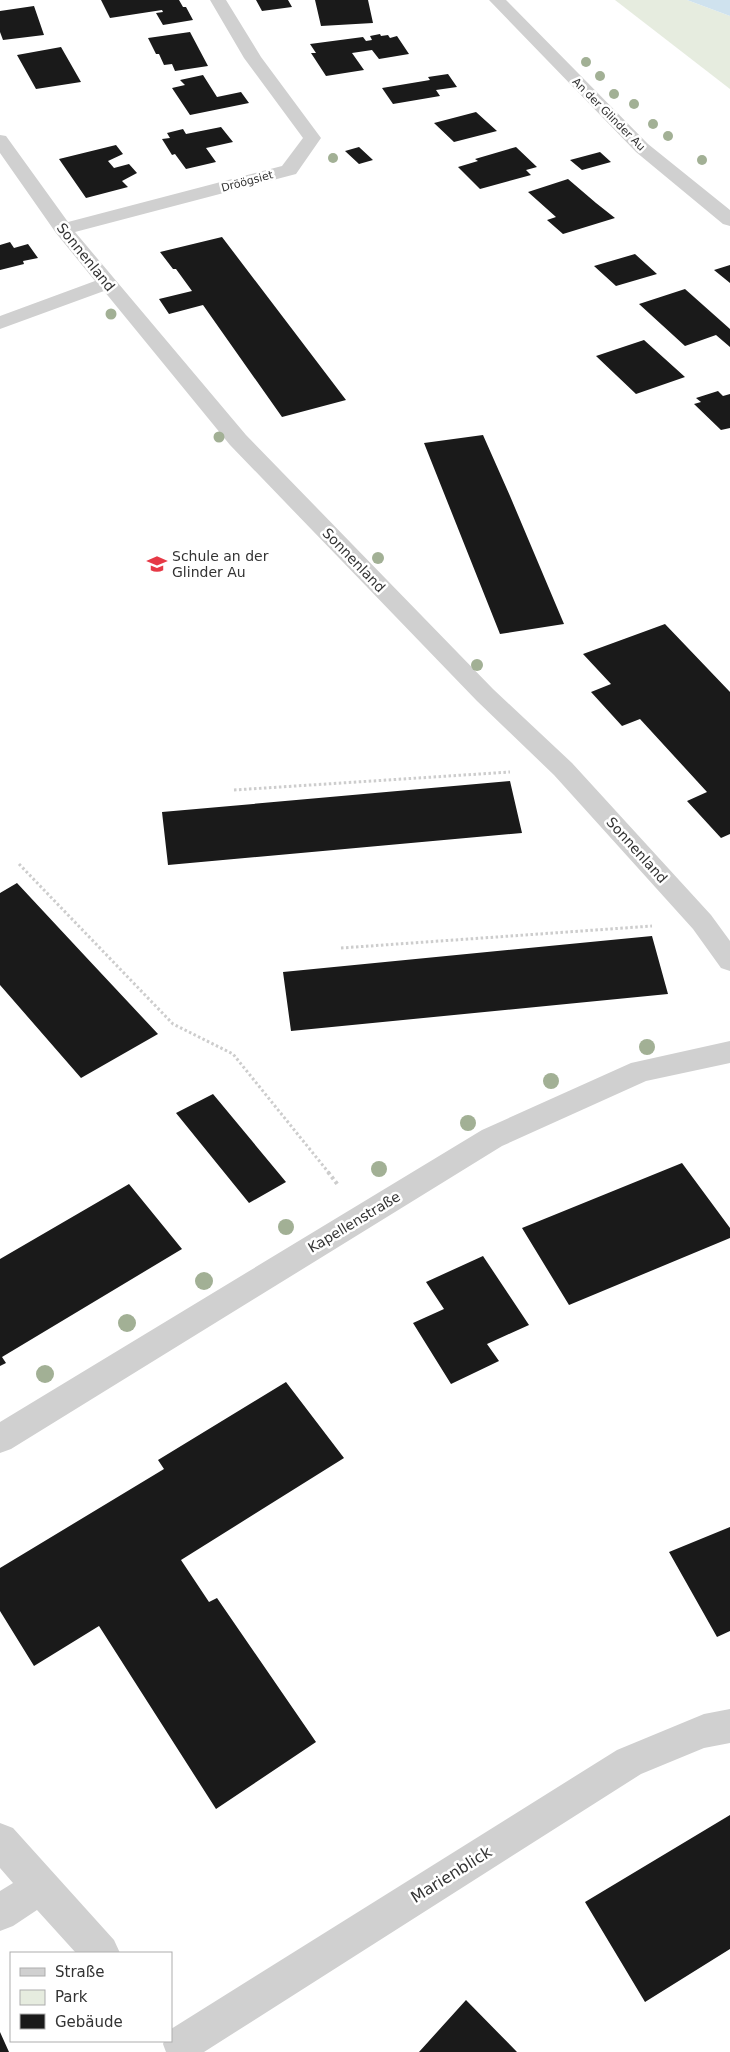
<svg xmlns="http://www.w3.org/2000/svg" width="730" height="2052" font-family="'DejaVu Sans',sans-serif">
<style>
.green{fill:#e6ecdf}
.water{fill:#cfe2ee}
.building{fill:#1a1a1a}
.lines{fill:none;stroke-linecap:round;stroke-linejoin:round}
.path-far1{stroke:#cdcdcd;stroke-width:3;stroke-dasharray:2.5 2.5;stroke-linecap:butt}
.path{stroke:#cdcdcd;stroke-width:4;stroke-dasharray:3 3;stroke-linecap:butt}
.minor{fill:#d0d0d0;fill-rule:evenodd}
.tree{fill:#a2b095}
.labels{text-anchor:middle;stroke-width:5;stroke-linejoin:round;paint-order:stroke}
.far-street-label{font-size:11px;fill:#333;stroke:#fff}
.street-label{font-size:14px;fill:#333;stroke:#fff}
.poi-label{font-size:14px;fill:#333;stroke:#fff;text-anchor:start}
.near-street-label{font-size:16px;fill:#333;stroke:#fff}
</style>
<rect width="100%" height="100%" fill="#fff"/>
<path class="green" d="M 615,0 L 687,0 L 730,16 L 730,89 Z"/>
<path class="water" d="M 687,0 L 730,0 L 730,16 Z"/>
<path class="building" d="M 101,0 L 179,0 L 183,7 L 186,7 L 193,20 L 163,25 L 156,13 L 163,12 L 162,10 L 110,18 Z
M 256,0 L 288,0 L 292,7 L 262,11 Z
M 315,0 L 368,0 L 373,23 L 321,26 Z
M 34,6 L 44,35 L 3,40 L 0,32 L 0,11 Z
M 190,32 L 208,66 L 175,71 L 172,64 L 164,65 L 159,54 L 156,54 L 148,38 Z
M 380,34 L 381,36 L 388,35 L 390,38 L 397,36 L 409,54 L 379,59 L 372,50 L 352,53 L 364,70 L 326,76 L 311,53 L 316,53 L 310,44 L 363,37 L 366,41 L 372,40 L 370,36 Z
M 61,47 L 81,82 L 36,89 L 17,55 Z
M 448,74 L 457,87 L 436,90 L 440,96 L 393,104 L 382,88 L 430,80 L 428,77 Z
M 203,75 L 217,97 L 241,92 L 249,103 L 190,115 L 172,88 L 185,85 L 180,80 Z
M 476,112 L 497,131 L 454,142 L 434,123 Z
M 221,127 L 233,142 L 206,148 L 216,162 L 186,169 L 175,154 L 172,155 L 162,139 L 170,138 L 167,133 L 183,129 L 186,134 Z
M 116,145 L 123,154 L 108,161 L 114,168 L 129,164 L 137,173 L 122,181 L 128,187 L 86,198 L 59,159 Z
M 359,147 L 373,160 L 359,164 L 345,151 Z
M 516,147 L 537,167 L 526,170 L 531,175 L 480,189 L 458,167 L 478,161 L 475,159 Z
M 600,152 L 611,162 L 582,170 L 570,160 Z
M 568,179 L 596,203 L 615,218 L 563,234 L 547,220 L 556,217 L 528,192 Z
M 222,237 L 346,400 L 282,417 L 203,305 L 169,314 L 159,299 L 192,291 L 176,269 L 173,269 L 160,252 Z
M 10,242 L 14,248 L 28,244 L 38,258 L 23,261 L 24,264 L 0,270 L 0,245 Z
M 635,254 L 657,274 L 616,286 L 594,266 Z
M 730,265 L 730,283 L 714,270 Z
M 685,289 L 730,329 L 730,347 L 716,335 L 685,346 L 639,304 Z
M 644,340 L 685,377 L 636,394 L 596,356 Z
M 718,391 L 723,396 L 730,394 L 730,428 L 721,430 L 694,404 L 701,402 L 696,398 Z
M 483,435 L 510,496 L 564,624 L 500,634 L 424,443 Z
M 665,624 L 730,692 L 730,834 L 721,838 L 687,801 L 707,792 L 640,719 L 622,726 L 591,692 L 611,684 L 583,654 Z
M 510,781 L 522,833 L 168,865 L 162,812 Z
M 17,883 L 85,956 L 158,1034 L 81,1078 L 0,985 L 0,893 Z
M 652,936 L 668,994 L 291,1031 L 283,972 Z
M 213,1094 L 286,1182 L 249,1203 L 176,1113 Z
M 682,1163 L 730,1228 L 730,1238 L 569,1305 L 522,1228 Z
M 129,1184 L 182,1249 L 2,1357 L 6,1363 L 0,1366 L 0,1259 Z
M 483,1256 L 529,1325 L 487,1344 L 499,1361 L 451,1384 L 413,1323 L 444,1309 L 426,1282 Z
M 286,1382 L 344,1458 L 181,1560 L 209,1602 L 217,1598 L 316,1742 L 216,1809 L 99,1626 L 34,1666 L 0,1611 L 0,1568 L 164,1469 L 158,1460 Z
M 730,1527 L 730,1631 L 717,1637 L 669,1552 Z
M 730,1815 L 730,1949 L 645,2002 L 585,1902 Z
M 466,2000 L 517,2052 L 419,2052 Z
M 0,2032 L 9,2052 L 0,2052 Z"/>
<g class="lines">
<path class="path-far1" d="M 234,790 L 510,772
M 19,864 L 173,1024 L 233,1054 L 329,1173
M 341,948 L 652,926"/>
<path class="path" d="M 328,1172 L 338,1185"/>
<path class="minor" d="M 210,0 L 226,0 L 261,57 L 321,138 L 296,174 L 75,232 L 246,435 L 493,689 L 572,763 L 711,915 L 730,941 L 730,971 L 721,968 L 693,929 L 554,775 L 477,701 L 230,445 L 104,291 L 0,329 L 0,316 L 95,281 L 56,233 L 0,153 L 0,135 L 6,136 L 68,222 L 282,166 L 303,138 L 244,58 Z
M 489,0 L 506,0 L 648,144 L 730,210 L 730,226 L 723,224 L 636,152 Z
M 730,1041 L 730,1063 L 646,1081 L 502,1146 L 11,1449 L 0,1453 L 0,1422 L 482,1130 L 631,1063 Z
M 730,1709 L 730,1743 L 704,1748 L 641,1774 L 204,2052 L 166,2052 L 163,2044 L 164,2041 L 171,2041 L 171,2029 L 617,1750 L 704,1714 Z
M 0,1823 L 13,1828 L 114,1940 L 120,1953 L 76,1953 L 37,1910 L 13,1926 L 0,1931 L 0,1891 L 13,1883 L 0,1868 Z"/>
</g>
<g class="tree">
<circle cx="586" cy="62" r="5"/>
<circle cx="600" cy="76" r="5"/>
<circle cx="614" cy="94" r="5"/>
<circle cx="634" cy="104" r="5"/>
<circle cx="653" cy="124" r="5"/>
<circle cx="668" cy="136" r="5"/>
<circle cx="333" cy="158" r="5"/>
<circle cx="702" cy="160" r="5"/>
<circle cx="111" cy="314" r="5.5"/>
<circle cx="219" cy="437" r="5.5"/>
<circle cx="378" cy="558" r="6"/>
<circle cx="477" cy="665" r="6"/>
<circle cx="647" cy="1047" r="8"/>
<circle cx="551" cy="1081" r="8"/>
<circle cx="468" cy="1123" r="8"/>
<circle cx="379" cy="1169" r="8"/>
<circle cx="286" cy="1227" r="8"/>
<circle cx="204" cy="1281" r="9"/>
<circle cx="127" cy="1323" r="9"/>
<circle cx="45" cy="1374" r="9"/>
</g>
<defs>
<symbol id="school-bare" viewBox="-9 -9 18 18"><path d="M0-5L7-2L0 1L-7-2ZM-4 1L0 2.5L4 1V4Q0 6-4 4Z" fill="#e63946" stroke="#fff" stroke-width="2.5" paint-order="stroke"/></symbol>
</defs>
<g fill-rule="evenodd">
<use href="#school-bare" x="143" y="550" width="28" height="28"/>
</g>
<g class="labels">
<g class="far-street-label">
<text transform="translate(609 114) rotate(45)" y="4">An der Glinder Au</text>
<text transform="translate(247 181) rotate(-15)" y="4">Dröögsiet</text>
</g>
<g class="street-label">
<text transform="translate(86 257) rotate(51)" y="5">Sonnenland</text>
<text transform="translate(354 560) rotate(46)" y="5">Sonnenland</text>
<text transform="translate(637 850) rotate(48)" y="5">Sonnenland</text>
<text transform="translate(354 1222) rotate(-31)" y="5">Kapellenstraße</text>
</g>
<g class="poi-label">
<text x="172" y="561">Schule an der<tspan x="172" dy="16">Glinder Au</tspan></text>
</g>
<g class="near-street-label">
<text transform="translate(451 1874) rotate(-32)" y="6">Marienblick</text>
</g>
</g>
<rect x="10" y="1952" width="162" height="90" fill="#ffffff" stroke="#adadad"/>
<rect x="20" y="1968" width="25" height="8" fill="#d0d0d0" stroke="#adadad"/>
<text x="55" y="1977" font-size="15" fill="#333333">Straße</text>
<rect x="20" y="1990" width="25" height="15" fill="#e6ecdf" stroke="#adadad"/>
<text x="55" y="2002" font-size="15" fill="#333333">Park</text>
<rect x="20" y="2014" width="25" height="15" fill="#1a1a1a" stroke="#adadad"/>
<text x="55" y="2027" font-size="15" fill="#333333">Gebäude</text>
</svg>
